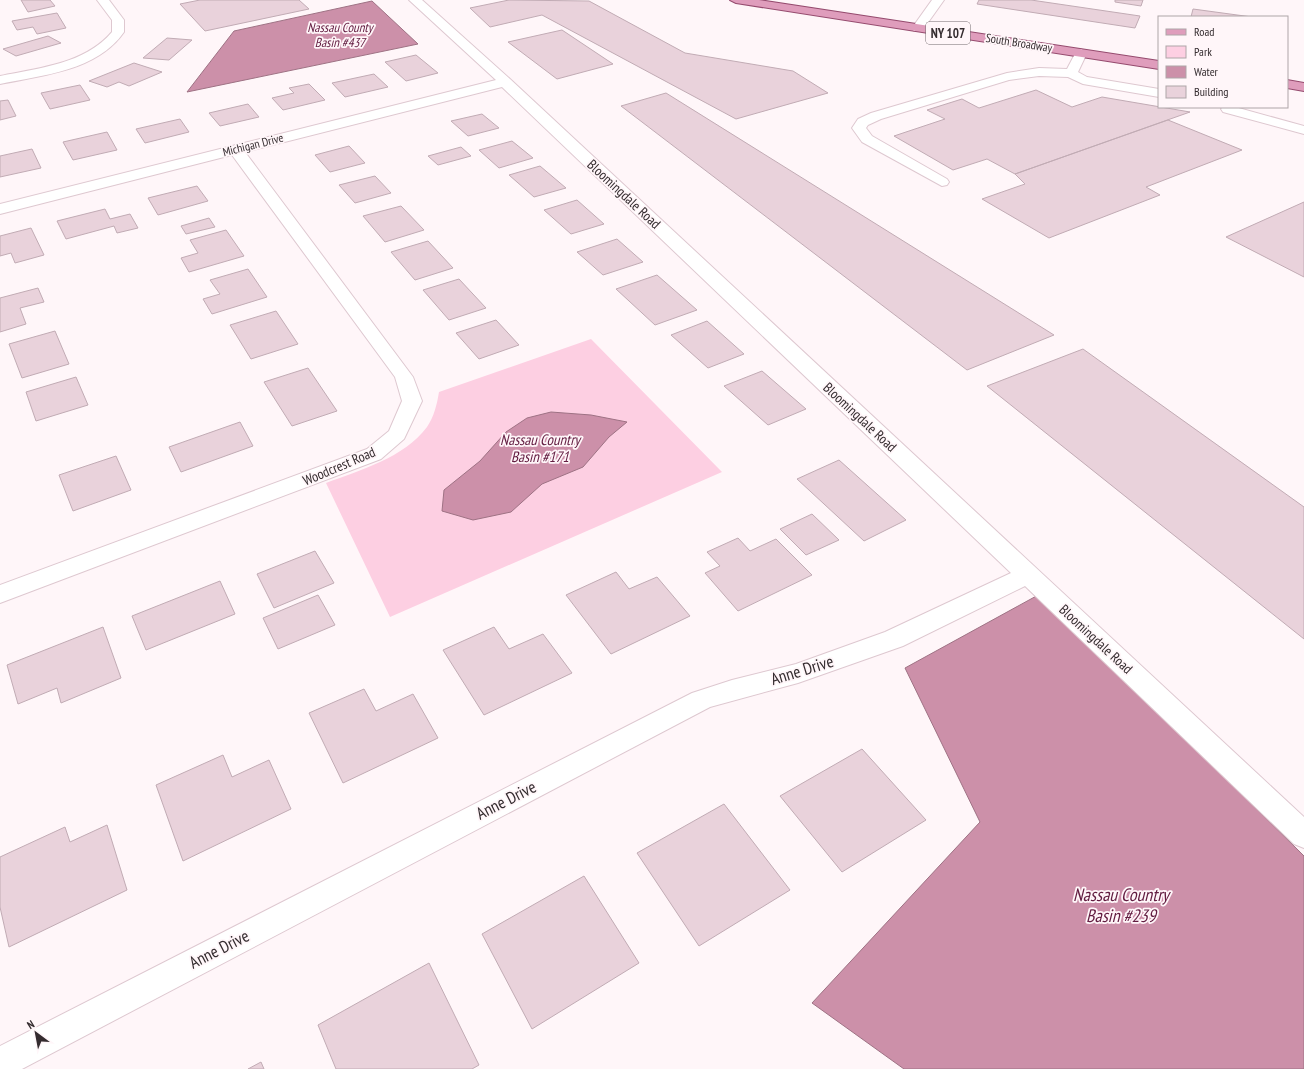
<svg xmlns="http://www.w3.org/2000/svg" width="1304" height="1069" font-family="'PT Sans Narrow',sans-serif">
<style>
.green{fill:#fdcfe2}
.water{fill:#cc90a9;stroke:#9e7284}
.building{fill:#e9d2db;stroke:#c1abb4}
.lines{fill:none;stroke-linecap:round;stroke-linejoin:round}
.service-casing{stroke:#dec8d0;stroke-width:2}
.minor-casing{stroke:#dec8d0;stroke-width:2}
.primary-casing{stroke:#954b6e;stroke-width:2}
.service{fill:#fff;fill-rule:evenodd}
.minor{fill:#fff;fill-rule:evenodd}
.primary{fill:#df9dbc;fill-rule:evenodd}
.labels{text-anchor:middle;stroke-width:3.5;stroke-linejoin:round;paint-order:stroke}
.far-street-label{font-size:12px;fill:#342c2f;stroke:#fff6f9}
.far-water-label{font-size:13px;font-style:italic;fill:#621c40;stroke:#fff6f9}
.shield{fill:#fff6f9;stroke:#71696c;stroke-width:1}
.shield-label{font-size:13px;font-weight:bold;fill:#342c2f}
.street-label{font-size:14px;fill:#342c2f;stroke:#fff6f9}
.water-label{font-size:15px;font-style:italic;fill:#621c40;stroke:#fff6f9}
.near-street-label{font-size:17px;fill:#342c2f;stroke:#fff6f9}
.near-water-label{font-size:18px;font-style:italic;fill:#621c40;stroke:#fff6f9}
</style>
<rect width="100%" height="100%" fill="#fff6f9"/>
<path class="green" d="M 591,339 L 722,472 L 390,617 L 326,483 C 360,470 404,458 427,427 C 434,417 437,404 439,392 Z"/>
<path class="water" d="M 372,1 L 418,44 L 187,92 L 234,31 Z
M 551,412 L 591,415 L 627,422 L 609,437 L 583,467 L 542,484 L 511,512 L 473,520 L 442,511 L 444,490 L 480,461 L 506,432 L 527,418 Z
M 1040,594 L 1304,856 L 1304,1069 L 904,1069 L 812,1003 L 980,822 L 905,668 Z"/>
<path class="building" d="M 21,0 L 50,0 L 55,6 L 28,12 Z
M 200,0 L 299,0 L 309,9 L 205,31 L 180,4 Z
M 509,0 L 589,1 L 685,53 L 793,71 L 828,93 L 736,119 L 542,15 L 490,27 L 470,8 Z
M 979,0 L 1031,0 L 1140,16 L 1135,28 L 977,4 Z
M 1115,0 L 1143,0 L 1141,6 L 1115,2 Z
M 1193,9 L 1252,17 L 1191,17 Z
M 57,13 L 66,28 L 37,34 L 33,27 L 17,30 L 12,21 Z
M 562,30 L 613,64 L 557,79 L 508,42 Z
M 48,36 L 61,43 L 16,56 L 3,49 Z
M 167,38 L 192,40 L 169,60 L 143,58 Z
M 416,55 L 438,73 L 406,81 L 385,62 Z
M 134,63 L 162,72 L 129,86 L 119,82 L 107,87 L 89,81 Z
M 374,74 L 388,87 L 345,97 L 332,83 Z
M 309,84 L 325,100 L 283,110 L 272,98 L 294,93 L 289,88 Z
M 80,85 L 90,100 L 50,109 L 41,93 Z
M 1036,90 L 1072,107 L 1102,97 L 1190,112 L 1015,174 L 987,159 L 953,170 L 894,136 L 945,119 L 927,110 L 962,99 L 979,108 Z
M 666,93 L 1054,335 L 967,370 L 621,106 Z
M 8,100 L 16,116 L 0,120 L 0,101 Z
M 248,104 L 259,117 L 220,126 L 209,113 Z
M 482,114 L 499,128 L 468,136 L 451,121 Z
M 180,119 L 189,132 L 145,143 L 136,129 Z
M 1168,120 L 1242,150 L 1146,187 L 1160,195 L 1049,238 L 982,199 L 1025,184 L 1015,174 Z
M 107,132 L 117,150 L 73,160 L 63,142 Z
M 512,141 L 533,158 L 499,168 L 479,150 Z
M 349,146 L 365,163 L 330,172 L 315,155 Z
M 461,147 L 471,156 L 438,165 L 428,156 Z
M 32,149 L 41,168 L 0,177 L 0,156 Z
M 540,166 L 566,188 L 534,197 L 509,175 Z
M 375,176 L 391,193 L 355,203 L 339,185 Z
M 197,186 L 208,201 L 158,215 L 148,198 Z
M 577,200 L 604,224 L 571,234 L 544,210 Z
M 1304,202 L 1304,277 L 1226,237 Z
M 401,206 L 424,230 L 385,242 L 363,216 Z
M 105,209 L 110,219 L 130,214 L 138,228 L 117,233 L 114,226 L 66,239 L 57,221 Z
M 209,218 L 215,227 L 186,234 L 181,226 Z
M 31,228 L 44,255 L 15,263 L 11,253 L 0,256 L 0,236 Z
M 226,230 L 244,256 L 189,272 L 181,258 L 198,253 L 190,240 Z
M 617,239 L 643,262 L 603,275 L 577,252 Z
M 428,241 L 453,268 L 415,280 L 391,252 Z
M 248,269 L 267,297 L 212,314 L 203,299 L 220,294 L 210,280 Z
M 657,275 L 697,310 L 655,325 L 616,289 Z
M 459,279 L 486,308 L 449,320 L 423,290 Z
M 38,288 L 44,302 L 20,308 L 26,324 L 0,332 L 0,298 Z
M 276,311 L 298,344 L 251,359 L 230,325 Z
M 496,320 L 519,345 L 479,359 L 456,333 Z
M 707,321 L 744,354 L 708,368 L 671,335 Z
M 55,331 L 69,364 L 22,378 L 9,344 Z
M 1083,349 L 1304,507 L 1304,639 L 987,386 Z
M 308,368 L 337,411 L 292,426 L 264,382 Z
M 762,371 L 806,409 L 768,425 L 724,386 Z
M 76,377 L 88,405 L 36,421 L 26,392 Z
M 240,422 L 253,446 L 181,472 L 169,447 Z
M 116,456 L 131,490 L 73,511 L 59,475 Z
M 839,460 L 906,520 L 864,541 L 797,479 Z
M 812,514 L 839,540 L 806,555 L 780,529 Z
M 738,538 L 750,551 L 776,539 L 812,575 L 738,611 L 705,573 L 720,566 L 707,552 Z
M 315,551 L 334,583 L 274,608 L 257,574 Z
M 616,572 L 629,589 L 657,577 L 690,616 L 611,654 L 566,595 Z
M 220,581 L 235,614 L 146,650 L 132,616 Z
M 318,595 L 335,625 L 278,649 L 263,618 Z
M 103,627 L 121,678 L 61,703 L 57,688 L 18,704 L 7,665 Z
M 494,627 L 509,649 L 543,634 L 572,673 L 484,715 L 443,650 Z
M 364,689 L 376,711 L 413,694 L 438,738 L 343,783 L 309,713 Z
M 862,749 L 926,820 L 842,872 L 780,796 Z
M 223,755 L 232,777 L 269,760 L 291,809 L 183,861 L 156,785 Z
M 724,804 L 790,890 L 699,946 L 637,853 Z
M 107,825 L 127,890 L 9,947 L 0,907 L 0,857 L 65,827 L 70,842 Z
M 584,876 L 639,963 L 532,1029 L 482,934 Z
M 429,963 L 479,1065 L 472,1069 L 336,1069 L 318,1025 Z
M 261,1062 L 264,1069 L 248,1069 Z"/>
<g class="lines">
<defs>
<path id="service" d="M 1081,49 L 1087,53 L 1078,72 L 1087,77 L 1159,89 L 1159,97 L 1083,84 L 1068,77 L 1039,76 L 1009,80 L 881,119 L 868,125 L 866,128 L 872,136 L 947,179 L 949,182 L 947,185 L 942,186 L 862,142 L 852,128 L 858,119 L 871,113 L 1007,73 L 1039,68 L 1067,69 L 1077,50 Z
M 1223,107 L 1235,107 L 1304,126 L 1304,134 L 1223,112 L 1221,109 Z"/>
<path id="minor" d="M 97,0 L 109,0 L 124,20 L 124,32 C 97,71 43,75 0,84 L 0,76 C 39,68 85,64 112,32 L 112,20 Z
M 409,0 L 422,0 L 510,79 L 1304,817 L 1304,848 L 1294,844 L 1025,586 L 903,646 L 798,683 L 710,707 L 22,1069 L 0,1069 L 0,1046 L 692,693 L 732,680 L 796,664 L 885,632 L 1011,573 L 502,87 L 245,152 L 413,377 L 422,401 L 404,439 L 381,459 L 0,603 L 0,585 L 367,449 L 389,431 L 402,401 L 395,377 L 232,155 L 0,214 L 0,204 L 496,80 Z
M 932,0 L 944,0 L 922,31 L 914,31 L 912,28 Z"/>
<path id="primary" d="M 730,0 L 759,0 L 1159,61 L 1159,69 L 736,3 Z
M 1287,80 L 1304,83 L 1304,91 L 1287,88 Z"/>
</defs>
<use href="#service" class="service-casing"/>
<use href="#minor" class="minor-casing"/>
<use href="#primary" class="primary-casing"/>
<use href="#service" class="service"/>
<use href="#minor" class="minor"/>
<use href="#primary" class="primary"/>
</g>
<g class="labels">
<g class="far-street-label">
<text transform="translate(1019 43) rotate(9)" y="4">South Broadway</text>
<text transform="translate(253 145) rotate(-14)" y="4">Michigan Drive</text>
</g>
<g class="far-water-label">
<text x="340" y="32">Nassau County<tspan x="340" dy="15">Basin #437</tspan></text>
</g>
<rect class="shield" x="926" y="22" width="44" height="22" rx="3"/>
<g class="shield-label">
<text x="948" y="38">NY 107</text>
</g>
<g class="street-label">
<text transform="translate(624 194) rotate(43)" y="5">Bloomingdale Road</text>
<text transform="translate(860 417) rotate(43)" y="5">Bloomingdale Road</text>
<text transform="translate(339 466) rotate(-23)" y="5">Woodcrest Road</text>
<text transform="translate(1096 639) rotate(43)" y="5">Bloomingdale Road</text>
</g>
<g class="water-label">
<text x="540" y="445">Nassau Country<tspan x="540" dy="17">Basin #171</tspan></text>
</g>
<g class="near-street-label">
<text transform="translate(802 670) rotate(-17)" y="6">Anne Drive</text>
<text transform="translate(506 800) rotate(-27)" y="6">Anne Drive</text>
<text transform="translate(219 949) rotate(-27)" y="6">Anne Drive</text>
</g>
<g class="near-water-label">
<text x="1121" y="901">Nassau Country<tspan x="1121" dy="21">Basin #239</tspan></text>
</g>
</g>
<rect x="1158" y="16" width="130" height="92" fill="#fff6f9" stroke="#aea5a8"/>
<rect x="1166" y="29" width="20" height="6" fill="#df9dbc" stroke="#aea5a8"/>
<text x="1194" y="36" font-size="12" fill="#342c2f">Road</text>
<rect x="1166" y="46" width="20" height="12" fill="#fdcfe2" stroke="#aea5a8"/>
<text x="1194" y="56" font-size="12" fill="#342c2f">Park</text>
<rect x="1166" y="66" width="20" height="12" fill="#cc90a9" stroke="#aea5a8"/>
<text x="1194" y="76" font-size="12" fill="#342c2f">Water</text>
<rect x="1166" y="86" width="20" height="12" fill="#e9d2db" stroke="#aea5a8"/>
<text x="1194" y="96" font-size="12" fill="#342c2f">Building</text>
<g transform="translate(36 1033) rotate(328)" stroke="#fff6f9" stroke-width="3" paint-order="stroke">
<path d="M0-3L7 15L0 10L-7 15Z" fill="#342c2f"/>
<text y="-6" font-size="11" font-weight="bold" text-anchor="middle" fill="#342c2f">N</text>
</g>
</svg>
